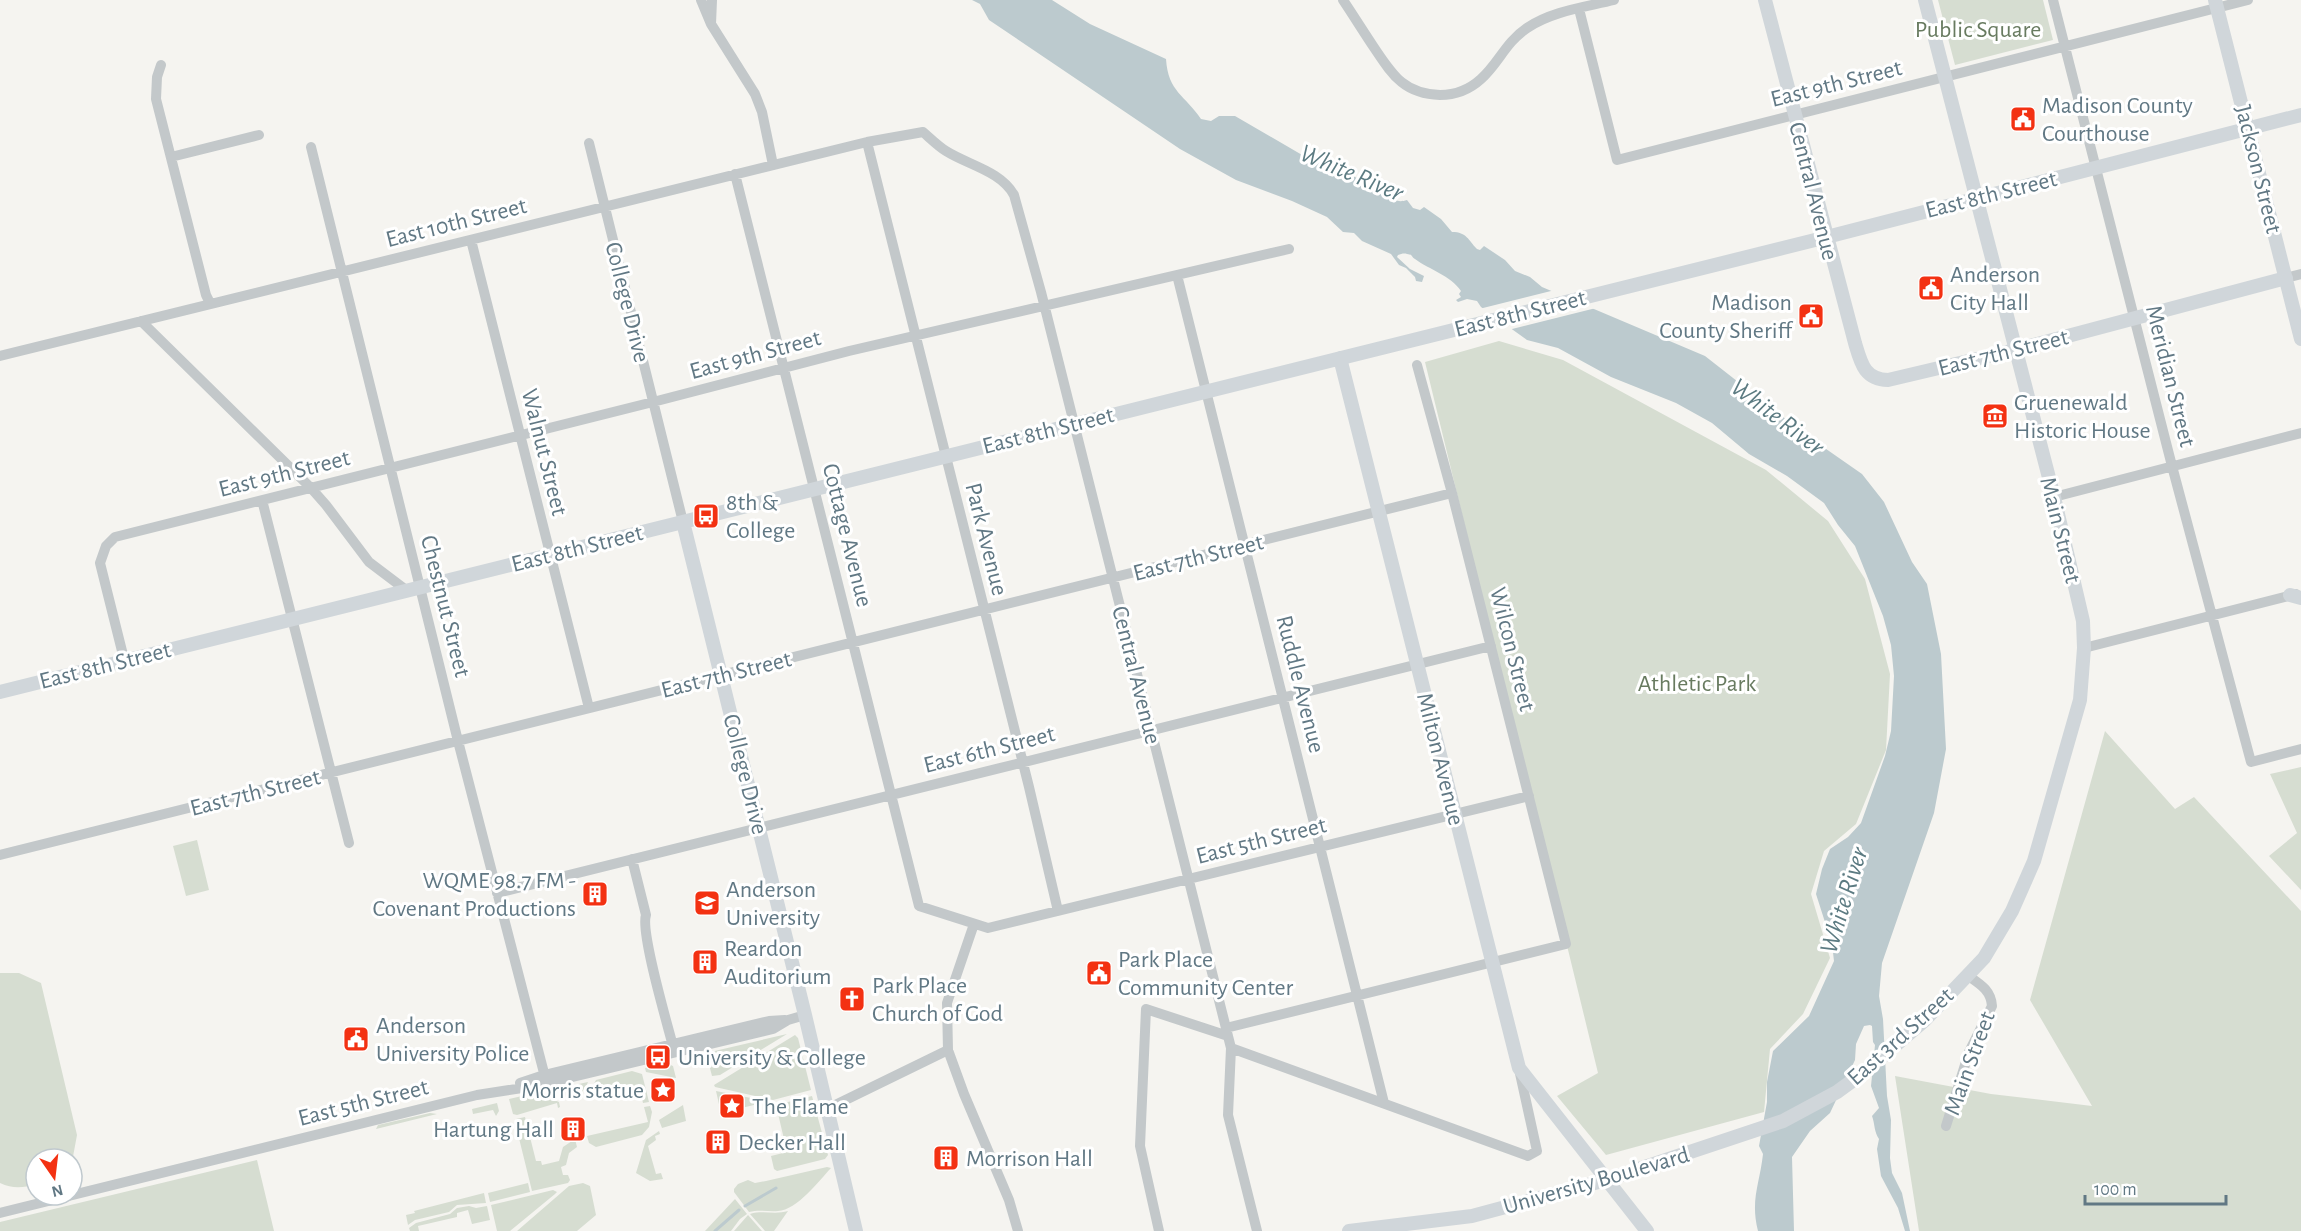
<svg xmlns="http://www.w3.org/2000/svg" width="2301" height="1231" font-family="'Alegreya Sans',sans-serif">
<style>
.green{fill:#d6ddd1}
.water{fill:#bccace}
.pier{fill:#f5f4f0}
.lines{fill:none;stroke-linecap:round;stroke-linejoin:round}
.stream{stroke:#bccace;stroke-width:3}
.street{stroke:#c3c8ca;stroke-width:10}
.secondary{stroke:#d0d6da;stroke-width:14}
.labels{text-anchor:middle;stroke-width:6;stroke-linejoin:round;paint-order:stroke}
.park-label{font-size:24px;fill:#687b60;stroke:#fff}
.street-label{font-size:24px;fill:#617884;stroke:#fff}
.poi-label{font-size:24px;fill:#617884;stroke:#fff;text-anchor:start}
.water-label{font-size:26px;font-style:italic;fill:#5c7b82;stroke:#fff}
</style>
<rect width="100%" height="100%" fill="#f5f4f0"/>
<path class="green" d="M 1938,0 L 2043,0 L 2053,40 L 1955,65 Z
M 1499,341 L 1563,360 L 1766,470 L 1828,521 L 1865,579 L 1890,674 L 1886,750 L 1856,824 L 1824,851 L 1811,894 L 1830,958 L 1803,1014 L 1770,1049 L 1764,1112 L 1606,1155 L 1557,1096 L 1598,1073 L 1425,362 Z
M 2105,731 L 2175,809 L 2194,797 L 2301,911 L 2301,1231 L 1919,1231 L 1895,1076 L 1991,1094 L 2092,1106 L 2030,1000 Z
M 2301,767 L 2301,890 L 2269,856 L 2297,833 L 2270,774 Z
M 197,840 L 209,890 L 186,896 L 173,846 Z
M 0,973 L 19,973 L 41,983 L 77,1135 L 72,1162 L 72,1159 L 36,1159 L 36,1184 C 23,1188 13,1189 0,1183 Z
M 787,1034 L 720,1075 L 712,1076 L 706,1053 Z
M 795,1035 L 798,1038 L 811,1090 L 773,1100 L 715,1087 L 714,1085 Z
M 666,1063 L 673,1066 L 676,1078 L 646,1072 L 645,1068 Z
M 632,1071 L 642,1074 L 649,1102 L 643,1103 L 639,1087 L 590,1100 L 588,1095 L 596,1080 Z
M 588,1082 C 582,1099 564,1102 551,1090 Z
M 544,1091 L 552,1099 L 559,1102 L 560,1107 L 558,1108 L 557,1103 L 517,1115 L 513,1114 L 509,1099 Z
M 716,1091 L 761,1100 L 762,1103 L 721,1113 Z
M 812,1096 L 828,1155 L 825,1159 L 777,1171 L 774,1169 L 771,1156 L 787,1152 L 776,1105 Z
M 497,1103 L 499,1111 L 496,1116 L 493,1110 L 473,1114 L 472,1109 Z
M 683,1105 L 686,1121 L 662,1128 L 659,1120 Z
M 650,1106 L 652,1112 L 649,1127 L 642,1135 L 596,1147 L 589,1143 L 587,1136 L 648,1122 L 644,1107 Z
M 430,1113 L 437,1114 L 376,1129 L 378,1125 Z
M 525,1117 L 536,1161 L 541,1161 L 542,1165 L 559,1161 L 563,1147 L 575,1139 L 577,1147 L 569,1153 L 566,1165 L 561,1167 L 563,1175 L 568,1175 L 570,1180 L 568,1183 L 532,1191 L 515,1122 L 516,1119 Z
M 659,1131 L 660,1134 L 655,1136 L 656,1140 L 648,1146 L 656,1174 L 661,1173 L 663,1179 L 650,1181 L 636,1173 L 646,1140 Z
M 257,1160 L 274,1231 L 0,1231 L 0,1222 Z
M 827,1167 L 831,1168 C 819,1181 797,1210 778,1211 C 768,1212 760,1209 749,1212 L 734,1192 L 734,1189 L 738,1184 L 748,1180 L 755,1183 L 766,1181 Z
M 528,1183 L 530,1192 L 490,1202 L 488,1193 Z
M 583,1183 L 590,1186 L 596,1215 L 577,1231 L 517,1231 L 569,1186 Z
M 553,1190 L 557,1192 L 555,1194 L 510,1231 L 497,1231 L 491,1205 Z
M 484,1193 L 486,1203 L 457,1205 L 449,1212 L 415,1220 L 408,1225 L 406,1215 L 415,1213 L 414,1211 Z
M 735,1199 L 747,1214 L 740,1219 L 731,1231 L 705,1231 Z
M 469,1206 L 476,1208 L 487,1206 L 490,1220 L 472,1224 L 468,1210 L 457,1213 L 457,1217 L 418,1226 L 419,1231 L 410,1231 L 409,1228 L 416,1223 L 450,1214 L 457,1208 Z
M 788,1211 L 774,1231 L 765,1231 L 750,1214 C 763,1210 775,1215 788,1211 Z
M 748,1215 L 762,1231 L 734,1231 Z"/>
<path class="water" d="M 972,0 L 1052,0 L 1090,24 L 1166,59 C 1168,92 1185,95 1201,119 L 1211,121 L 1219,116 L 1235,116 L 1309,159 L 1325,162 L 1365,182 L 1383,186 C 1391,193 1392,205 1407,200 L 1413,208 L 1420,210 L 1424,207 L 1441,219 L 1452,232 C 1467,232 1468,240 1477,249 L 1480,250 L 1484,246 L 1505,260 L 1515,271 L 1530,277 L 1542,287 L 1705,356 L 1806,435 L 1862,474 L 1884,502 L 1912,562 L 1927,584 L 1941,654 L 1946,749 L 1934,813 L 1882,963 L 1879,996 L 1883,1019 L 1887,1096 L 1891,1120 L 1890,1158 L 1892,1173 L 1902,1193 L 1910,1231 L 1905,1231 L 1898,1208 L 1881,1176 L 1877,1149 L 1879,1139 C 1874,1132 1875,1124 1872,1116 L 1879,1108 L 1871,1086 L 1875,1045 L 1873,1042 L 1872,1026 L 1870,1025 L 1864,1026 L 1856,1044 L 1855,1060 L 1830,1113 L 1810,1131 L 1792,1157 L 1794,1231 L 1758,1231 C 1750,1200 1760,1183 1763,1154 L 1759,1146 L 1767,1102 L 1767,1082 L 1773,1051 L 1809,1016 L 1834,961 L 1832,944 L 1816,894 L 1822,869 L 1830,849 L 1848,837 L 1861,823 L 1885,756 L 1891,731 L 1894,676 L 1891,645 L 1883,616 L 1855,546 L 1838,525 L 1824,503 L 1787,476 L 1749,454 L 1712,423 L 1676,403 L 1611,377 L 1558,348 L 1527,340 L 1481,307 L 1477,301 L 1467,299 L 1458,302 L 1456,300 L 1461,297 L 1459,294 L 1461,291 C 1450,275 1430,270 1415,259 C 1410,256 1414,255 1407,254 C 1404,253 1401,254 1398,255 L 1397,257 L 1410,269 L 1424,276 L 1422,282 L 1416,281 L 1415,277 L 1406,268 L 1399,265 L 1391,254 L 1362,241 L 1354,233 L 1343,232 L 1327,217 L 1292,201 L 1236,180 L 1180,149 L 989,20 L 980,4 Z"/>
<path class="pier" d="M 1555,290 L 1600,307 L 1508,330 L 1479,309 Z"/>
<g class="lines">
<path class="stream" d="M 745,1206 L 776,1188
M 715,1231 L 739,1210"/>
<path class="street" d="M 701,0 L 711,24 L 712,0
M 1343,0 C 1353,15 1363,31 1373,46 C 1392,74 1403,94 1440,95 C 1455,95 1470,89 1481,79 C 1499,63 1505,43 1527,28 C 1552,11 1586,7 1614,0
M 2053,0 L 2172,466 L 2251,762 L 2301,749
M 1579,9 L 1617,160 L 2248,0
M 711,24 L 755,94 L 762,112 L 773,165
M 161,65 L 157,77 L 156,99 L 206,295 L 210,303
M 867,142 L 1029,787 L 1058,911
M 589,143 L 683,522
M 311,147 L 458,741 L 544,1073
M 171,157 L 259,135
M 735,174 L 919,906 L 988,928 L 1529,796
M 471,240 L 589,708
M 1177,275 L 1384,1103
M 2286,278 L 2301,274
M 141,321 L 311,488 L 326,505 L 369,562 L 406,590
M 0,356 L 867,142 L 923,132 C 930,138 938,146 946,151 C 968,165 1001,171 1014,195 L 1041,292 L 1231,1048 L 1228,1115 L 1257,1231
M 2054,497 L 2301,433
M 262,500 L 349,843
M 2084,648 L 2296,594
M 124,659 L 100,563 L 106,546 L 115,537 L 653,402 L 849,351 L 1289,249
M 0,855 L 1452,493
M 632,859 L 646,915 C 640,932 668,1026 674,1050
M 497,893 L 1491,646
M 974,924 L 947,1003 L 948,1050 L 964,1094 L 1009,1200 L 1018,1231
M 1226,1028 L 1566,944 L 1452,493 L 1417,365
M 1231,1048 L 1528,1156 L 1537,1151 L 1519,1069
M 520,1083 L 544,1075 L 769,1021 L 785,1020
M 827,1109 L 948,1050
M 1946,1126 L 1969,1052 L 1992,1006 C 1991,990 1980,984 1967,975
M 0,1213 L 477,1095 L 535,1086 L 773,1029 L 788,1020 L 805,1015
M 1159,1231 L 1140,1146 L 1146,1009 L 1228,1036"/>
<path class="secondary" d="M 1765,0 L 1855,343 C 1861,363 1864,379 1888,380 L 2015,350 L 2286,278
M 2215,0 L 2301,339
M 1340,358 L 1519,1068 L 1647,1231
M 683,522 L 805,1015 L 856,1231
M 2290,595 L 2301,598
M 0,692 L 1815,240 L 2301,115
M 1349,1231 L 1472,1216 L 1606,1180 L 1783,1121 L 1837,1092 L 1863,1073 L 1924,1021 L 1984,958 L 2012,911 L 2034,861 L 2080,700 L 2084,648 L 2083,621 L 2054,497 L 1925,0"/>
</g>
<defs>
<symbol id="civic-square" viewBox="-11 -11 22 22"><rect x="-9" y="-9" width="18" height="18" rx="4" fill="#f33112" stroke="#fff"/><path d="M-.6-6.5H3V-4.5H.6V-3L4-1V1h2V6H-6V1h2V-1L-.6-3ZM-1.2 2.5V6h2.4V2.5Z" fill="#fff"/></symbol>
<symbol id="museum-square" viewBox="-11 -11 22 22"><rect x="-9" y="-9" width="18" height="18" rx="4" fill="#f33112" stroke="#fff"/><path d="M0-6L6-3V-2H-6V-3ZM-5-1h2V3h-2ZM-1-1h2V3h-2ZM3-1h2V3H3ZM-6 4H6V6H-6Z" fill="#fff"/></symbol>
<symbol id="bus-square" viewBox="-11 -11 22 22"><rect x="-9" y="-9" width="18" height="18" rx="4" fill="#f33112" stroke="#fff"/><path d="M-5-6H5V4H4V6H2V4H-2V6H-4V4H-5ZM-3.5-4V0h7V-4ZM-3.5 1.2v1.5H-2V1.2ZM2 1.2v1.5H3.5V1.2Z" fill="#fff"/></symbol>
<symbol id="building-square" viewBox="-11 -11 22 22"><rect x="-9" y="-9" width="18" height="18" rx="4" fill="#f33112" stroke="#fff"/><path d="M-4-6H4V6H1V3H-1V6H-4ZM-2.5-4.3h1.7v1.8h-1.7ZM.8-4.3h1.7v1.8H.8ZM-2.5-1h1.7V.8h-1.7ZM.8-1h1.7V.8H.8Z" fill="#fff"/></symbol>
<symbol id="university-square" viewBox="-11 -11 22 22"><rect x="-9" y="-9" width="18" height="18" rx="4" fill="#f33112" stroke="#fff"/><path d="M0-5L7-2L0 1L-7-2ZM-4 1L0 2.5L4 1V4Q0 6-4 4Z" fill="#fff"/></symbol>
<symbol id="church-square" viewBox="-11 -11 22 22"><rect x="-9" y="-9" width="18" height="18" rx="4" fill="#f33112" stroke="#fff"/><path d="M-1.2-6h2.4v3.5h3.3v2.4h-3.3V6h-2.4V-.1h-3.3v-2.4h3.3Z" fill="#fff"/></symbol>
<symbol id="sight-square" viewBox="-11 -11 22 22"><rect x="-9" y="-9" width="18" height="18" rx="4" fill="#f33112" stroke="#fff"/><path d="M0-6L1.8-2.2L6-1.7L2.9 1.2L3.7 5.4L0 3.3L-3.7 5.4L-2.9 1.2L-6-1.7L-1.8-2.2Z" fill="#fff"/></symbol>
</defs>
<g fill-rule="evenodd">
<use href="#civic-square" x="2008" y="104" width="30" height="30"/>
<use href="#civic-square" x="1916" y="273" width="30" height="30"/>
<use href="#civic-square" x="1796" y="301" width="30" height="30"/>
<use href="#museum-square" x="1980" y="401" width="30" height="30"/>
<use href="#bus-square" x="691" y="501" width="30" height="30"/>
<use href="#building-square" x="580" y="879" width="30" height="30"/>
<use href="#university-square" x="692" y="888" width="30" height="30"/>
<use href="#building-square" x="690" y="947" width="30" height="30"/>
<use href="#civic-square" x="1084" y="958" width="30" height="30"/>
<use href="#church-square" x="837" y="984" width="30" height="30"/>
<use href="#civic-square" x="341" y="1024" width="30" height="30"/>
<use href="#bus-square" x="643" y="1042" width="30" height="30"/>
<use href="#sight-square" x="648" y="1075" width="30" height="30"/>
<use href="#sight-square" x="717" y="1091" width="30" height="30"/>
<use href="#building-square" x="558" y="1114" width="30" height="30"/>
<use href="#building-square" x="703" y="1127" width="30" height="30"/>
<use href="#building-square" x="931" y="1143" width="30" height="30"/>
</g>
<g class="labels">
<g class="park-label">
<text x="1978" y="37">Public Square</text>
<text x="1697" y="691">Athletic Park</text>
</g>
<g class="street-label">
<text transform="translate(1836 83) rotate(-14)" y="8">East 9th Street</text>
<text transform="translate(2259 169) rotate(76)" y="8">Jackson Street</text>
<text transform="translate(1814 191) rotate(76)" y="8">Central Avenue</text>
<text transform="translate(1991 194) rotate(-14)" y="8">East 8th Street</text>
<text transform="translate(456 222) rotate(-14)" y="8">East 10th Street</text>
<text transform="translate(628 302) rotate(76)" y="8">College Drive</text>
<text transform="translate(1520 313) rotate(-14)" y="8">East 8th Street</text>
<text transform="translate(2003 352) rotate(-14)" y="8">East 7th Street</text>
<text transform="translate(755 354) rotate(-15)" y="8">East 9th Street</text>
<text transform="translate(2171 376) rotate(76)" y="8">Meridian Street</text>
<text transform="translate(1048 430) rotate(-14)" y="8">East 8th Street</text>
<text transform="translate(545 452) rotate(76)" y="8">Walnut Street</text>
<text transform="translate(284 473) rotate(-14)" y="8">East 9th Street</text>
<text transform="translate(2061 530) rotate(76)" y="8">Main Street</text>
<text transform="translate(848 535) rotate(76)" y="8">Cottage Avenue</text>
<text transform="translate(987 539) rotate(76)" y="8">Park Avenue</text>
<text transform="translate(577 548) rotate(-14)" y="8">East 8th Street</text>
<text transform="translate(1198 557) rotate(-14)" y="8">East 7th Street</text>
<text transform="translate(446 606) rotate(76)" y="8">Chestnut Street</text>
<text transform="translate(1513 649) rotate(76)" y="8">Wilcon Street</text>
<text transform="translate(105 665) rotate(-14)" y="8">East 8th Street</text>
<text transform="translate(726 674) rotate(-14)" y="8">East 7th Street</text>
<text transform="translate(1137 675) rotate(76)" y="8">Central Avenue</text>
<text transform="translate(1301 684) rotate(76)" y="8">Ruddle Avenue</text>
<text transform="translate(989 749) rotate(-14)" y="8">East 6th Street</text>
<text transform="translate(1441 759) rotate(76)" y="8">Milton Avenue</text>
<text transform="translate(746 774) rotate(76)" y="8">College Drive</text>
<text transform="translate(255 792) rotate(-14)" y="8">East 7th Street</text>
<text transform="translate(1261 840) rotate(-14)" y="8">East 5th Street</text>
<text transform="translate(1900 1036) rotate(-42)" y="8">East 3rd Street</text>
<text transform="translate(1969 1063) rotate(-70)" y="8">Main Street</text>
<text transform="translate(363 1102) rotate(-14)" y="8">East 5th Street</text>
<text transform="translate(1596 1180) rotate(-16)" y="8">University Boulevard</text>
</g>
<g class="poi-label">
<text x="2042" y="113">Madison County<tspan x="2042" dy="28">Courthouse</tspan></text>
<text x="1950" y="282">Anderson<tspan x="1950" dy="28">City Hall</tspan></text>
<text x="1792" y="310" text-anchor="end">Madison<tspan x="1792" dy="28">County Sheriff</tspan></text>
<text x="2014" y="410">Gruenewald<tspan x="2014" dy="28">Historic House</tspan></text>
<text x="726" y="510">8th &amp;<tspan x="726" dy="28">College</tspan></text>
<text x="576" y="888" text-anchor="end">WQME 98.7 FM -<tspan x="576" dy="28">Covenant Productions</tspan></text>
<text x="726" y="897">Anderson<tspan x="726" dy="28">University</tspan></text>
<text x="724" y="956">Reardon<tspan x="724" dy="28">Auditorium</tspan></text>
<text x="1118" y="967">Park Place<tspan x="1118" dy="28">Community Center</tspan></text>
<text x="872" y="993">Park Place<tspan x="872" dy="28">Church of God</tspan></text>
<text x="376" y="1033">Anderson<tspan x="376" dy="28">University Police</tspan></text>
<text x="678" y="1065">University &amp; College</text>
<text x="644" y="1098" text-anchor="end">Morris statue</text>
<text x="752" y="1114">The Flame</text>
<text x="554" y="1137" text-anchor="end">Hartung Hall</text>
<text x="738" y="1150">Decker Hall</text>
<text x="966" y="1166">Morrison Hall</text>
</g>
<g class="water-label">
<text transform="translate(1352 172) rotate(23)" y="9">White River</text>
<text transform="translate(1778 416) rotate(37)" y="9">White River</text>
<text transform="translate(1843 900) rotate(-73)" y="9">White River</text>
</g>
</g>
<g transform="translate(54 1177) rotate(166)"><circle r="28" fill="#ffffff" stroke="#c0c9ce" stroke-width="1.5"/>
<path d="M0-4.5L10 22L0 15L-10 22Z" fill="#f33112"/>
<text y="-9" font-size="16" font-weight="bold" text-anchor="middle" fill="#617884">N</text>
</g>
<path d="M2085 1195v9h141v-9" fill="none" stroke="#617884" stroke-width="3"/>
<text x="2094" y="1195" font-size="18" fill="#617884" stroke="#ffffff" stroke-width="4.5" paint-order="stroke">100 m</text>
</svg>
